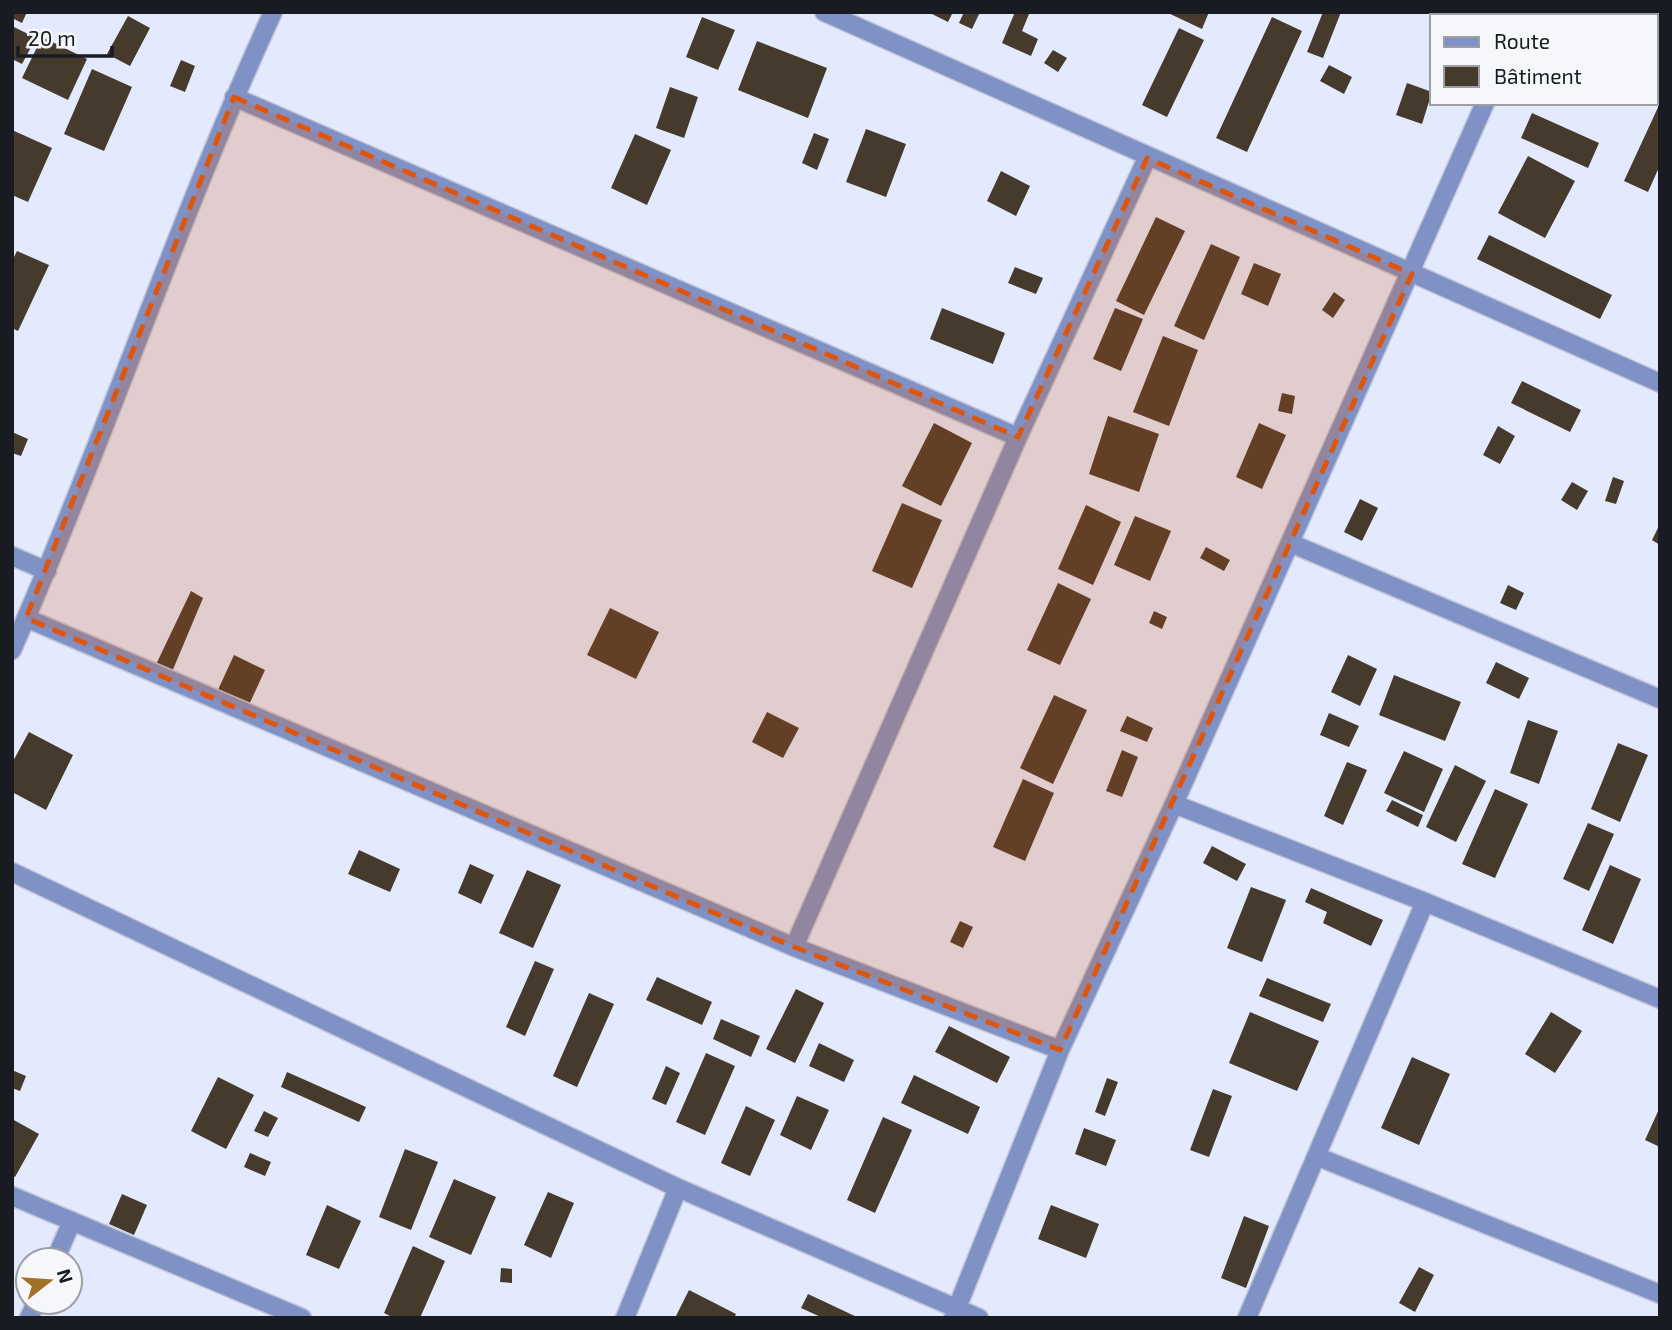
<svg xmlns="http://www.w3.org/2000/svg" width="1672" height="1330" font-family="'Exo 2',sans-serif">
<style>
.building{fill:#453a2b}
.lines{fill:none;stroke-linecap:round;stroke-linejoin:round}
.minor-casing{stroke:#bfc5d6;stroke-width:21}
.minor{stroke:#8091c5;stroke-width:18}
.marked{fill:#de560d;fill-opacity:0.2;stroke:#de560d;stroke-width:5;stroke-dasharray:14 9;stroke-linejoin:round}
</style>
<rect width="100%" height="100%" fill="#e3eafe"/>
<path class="building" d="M 12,12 L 27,12 L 22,23 L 12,18 Z
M 928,12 L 953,12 L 948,22 Z
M 964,12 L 980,12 L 972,29 L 959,23 Z
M 1015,12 L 1029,14 L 1022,31 L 1038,39 L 1031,56 L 1002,43 Z
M 1166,12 L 1209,12 L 1202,29 Z
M 1323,12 L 1341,12 L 1323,58 L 1307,52 Z
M 1655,12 L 1660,12 L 1660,31 L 1656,29 Z
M 128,16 L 150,28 L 130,66 L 107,54 Z
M 702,17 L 735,30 L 718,70 L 686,57 Z
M 1272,17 L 1302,31 L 1247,152 L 1216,138 Z
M 12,26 L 36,38 L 22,64 L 12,59 Z
M 1179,28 L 1204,40 L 1167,117 L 1142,105 Z
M 1656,35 L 1660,37 L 1660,69 L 1656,68 Z
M 42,37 L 87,59 L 68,100 L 22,78 Z
M 757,41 L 827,68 L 808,118 L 738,90 Z
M 1053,50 L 1067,58 L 1058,72 L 1044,63 Z
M 181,60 L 195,66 L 185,92 L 170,86 Z
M 1329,65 L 1352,77 L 1344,94 L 1320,81 Z
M 92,69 L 132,87 L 104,151 L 64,134 Z
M 1407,83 L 1432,92 L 1422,124 L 1396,115 Z
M 670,87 L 698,97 L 684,138 L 656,128 Z
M 1660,103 L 1660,165 L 1648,192 L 1624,181 Z
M 1532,113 L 1599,143 L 1588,168 L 1521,138 Z
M 866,129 L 906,144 L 886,197 L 846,182 Z
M 12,130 L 52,148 L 28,202 L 12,195 Z
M 814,133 L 829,139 L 817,170 L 802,163 Z
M 635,134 L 671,150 L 647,205 L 611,188 Z
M 1528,156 L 1575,181 L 1545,238 L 1498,213 Z
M 1001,171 L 1030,186 L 1016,216 L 987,201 Z
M 1156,217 L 1185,231 L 1144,315 L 1116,301 Z
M 1489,235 L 1612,295 L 1600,319 L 1477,259 Z
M 1211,244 L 1240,257 L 1204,340 L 1174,326 Z
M 17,251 L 49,265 L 18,331 L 12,328 L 12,261 Z
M 1254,263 L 1281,274 L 1268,306 L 1241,294 Z
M 1015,267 L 1043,278 L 1036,294 L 1008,283 Z
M 1334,292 L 1345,300 L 1333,318 L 1322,310 Z
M 942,308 L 1005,333 L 993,364 L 930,339 Z
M 1115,308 L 1143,319 L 1121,371 L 1093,359 Z
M 1163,336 L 1198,350 L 1169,426 L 1133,412 Z
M 1522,381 L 1581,410 L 1570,432 L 1511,403 Z
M 1282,393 L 1295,396 L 1292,414 L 1278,411 Z
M 1108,416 L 1159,434 L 1139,492 L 1089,474 Z
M 934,423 L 972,443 L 941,506 L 902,486 Z
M 1259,423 L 1286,435 L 1262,489 L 1236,477 Z
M 1498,426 L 1515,436 L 1500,464 L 1483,455 Z
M 12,432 L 28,439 L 21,456 L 12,453 Z
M 1613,477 L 1624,481 L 1616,504 L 1605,501 Z
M 1572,482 L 1588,491 L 1577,510 L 1561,500 Z
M 1360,499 L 1378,508 L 1362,541 L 1344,532 Z
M 902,503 L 942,520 L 912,588 L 872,571 Z
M 1086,505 L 1121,522 L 1093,585 L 1058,569 Z
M 1135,516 L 1171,531 L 1150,581 L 1114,565 Z
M 1660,524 L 1660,545 L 1652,540 Z
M 1206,547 L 1230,560 L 1224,571 L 1200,558 Z
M 1058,583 L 1091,599 L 1060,665 L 1027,650 Z
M 1508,585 L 1524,593 L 1516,610 L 1500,603 Z
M 191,591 L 203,598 L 169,679 L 152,673 Z
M 610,608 L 659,632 L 636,679 L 587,655 Z
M 1154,611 L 1167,617 L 1162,629 L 1149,623 Z
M 234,655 L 265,670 L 248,707 L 217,692 Z
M 1348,655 L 1377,669 L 1360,706 L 1331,692 Z
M 1496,662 L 1529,678 L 1519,699 L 1486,683 Z
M 1394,675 L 1461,702 L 1445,741 L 1379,715 Z
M 1054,695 L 1087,710 L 1053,784 L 1020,768 Z
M 767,712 L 799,728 L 783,758 L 752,742 Z
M 1329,713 L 1359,726 L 1349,747 L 1320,735 Z
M 1127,716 L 1153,728 L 1147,742 L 1120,731 Z
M 1528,720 L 1558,731 L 1539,784 L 1510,773 Z
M 29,732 L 73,755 L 46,810 L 12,792 L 12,763 Z
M 1618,743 L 1648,755 L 1620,822 L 1591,809 Z
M 1122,750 L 1138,757 L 1122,797 L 1106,791 Z
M 1404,751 L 1443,769 L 1424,812 L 1384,793 Z
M 1347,762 L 1367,770 L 1343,825 L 1324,816 Z
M 1455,765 L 1486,781 L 1456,842 L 1426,827 Z
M 1023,779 L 1054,793 L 1025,861 L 993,847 Z
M 1495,789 L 1528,804 L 1495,878 L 1462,864 Z
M 1392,800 L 1423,815 L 1418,827 L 1386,811 Z
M 1588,823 L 1614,834 L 1589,891 L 1563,879 Z
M 1212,846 L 1246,864 L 1237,881 L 1203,863 Z
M 359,850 L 400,869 L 390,892 L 348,874 Z
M 470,864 L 494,875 L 481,904 L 458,893 Z
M 1610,865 L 1641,879 L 1613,944 L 1582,930 Z
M 527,870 L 561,885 L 533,948 L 499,933 Z
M 1251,887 L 1286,900 L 1262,962 L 1227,948 Z
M 1311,888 L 1383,920 L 1371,946 L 1323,923 L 1327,912 L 1305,902 Z
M 960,921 L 973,927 L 963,948 L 950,942 Z
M 535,961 L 554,969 L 525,1036 L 506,1027 Z
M 657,977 L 712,1002 L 702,1025 L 646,1000 Z
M 1267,978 L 1331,1004 L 1323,1022 L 1259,996 Z
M 796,989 L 824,1003 L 795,1063 L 766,1049 Z
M 589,993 L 614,1004 L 577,1087 L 553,1076 Z
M 1250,1012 L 1319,1041 L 1297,1091 L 1229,1063 Z
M 1551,1012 L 1582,1031 L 1555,1073 L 1525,1054 Z
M 721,1019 L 760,1036 L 751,1057 L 713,1039 Z
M 949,1026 L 1010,1057 L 997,1083 L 935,1052 Z
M 819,1043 L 854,1060 L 844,1082 L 809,1066 Z
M 706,1053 L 735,1066 L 705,1135 L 676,1122 Z
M 1412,1057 L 1450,1074 L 1419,1145 L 1381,1128 Z
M 666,1066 L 680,1073 L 666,1105 L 652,1099 Z
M 12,1070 L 26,1076 L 20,1091 L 12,1088 Z
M 287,1072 L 366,1107 L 359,1122 L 281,1087 Z
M 914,1075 L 980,1107 L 968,1134 L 901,1103 Z
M 218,1077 L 254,1095 L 226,1149 L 191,1131 Z
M 1107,1078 L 1118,1082 L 1105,1116 L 1095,1112 Z
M 1213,1089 L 1232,1096 L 1209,1157 L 1190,1150 Z
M 797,1096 L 829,1110 L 811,1150 L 780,1135 Z
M 746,1106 L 775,1120 L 750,1176 L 721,1163 Z
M 1660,1107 L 1660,1147 L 1645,1140 Z
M 264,1111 L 278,1118 L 268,1137 L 254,1131 Z
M 883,1117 L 912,1130 L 875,1213 L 847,1200 Z
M 12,1119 L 39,1134 L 15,1177 L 12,1176 Z
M 1084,1128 L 1116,1140 L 1106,1166 L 1075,1154 Z
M 405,1149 L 438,1162 L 411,1230 L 379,1217 Z
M 250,1153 L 271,1162 L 265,1176 L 244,1167 Z
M 454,1179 L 496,1197 L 471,1255 L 429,1237 Z
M 548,1192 L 574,1203 L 551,1258 L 524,1245 Z
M 122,1194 L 147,1205 L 134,1235 L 109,1224 Z
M 327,1205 L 361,1221 L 339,1269 L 306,1255 Z
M 1051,1205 L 1099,1224 L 1086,1258 L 1038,1239 Z
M 1244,1216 L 1269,1226 L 1246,1288 L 1221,1278 Z
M 413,1246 L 445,1261 L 420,1318 L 394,1318 L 384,1313 Z
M 1419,1267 L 1434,1275 L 1415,1312 L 1399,1303 Z
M 501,1268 L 512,1269 L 512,1283 L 500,1282 Z
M 689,1290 L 736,1314 L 734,1318 L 675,1318 Z
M 808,1294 L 859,1318 L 823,1318 L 801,1308 Z"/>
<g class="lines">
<defs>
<path id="minor" d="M 824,12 L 1660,383
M 1523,16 L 1525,12
M 234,97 L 1018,437
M 1290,543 L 1660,699
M 12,556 L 47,571
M 26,618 L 794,947 L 1060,1050
M 12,650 C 105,440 177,221 273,12
M 1174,804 L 1425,902 L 1660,999
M 12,872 L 678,1188 L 979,1318
M 794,947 L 1018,437 L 1147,158
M 1318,1157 L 1660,1294
M 12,1196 L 302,1318
M 55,1260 L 72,1221
M 29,1318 L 36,1302
M 625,1318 L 678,1188
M 953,1318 L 1060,1050 L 1174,804 L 1485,103
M 1247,1318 L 1425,902"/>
</defs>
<use href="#minor" class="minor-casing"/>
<use href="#minor" class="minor"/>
</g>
<path class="marked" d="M 234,97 L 1018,437 L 1147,158 L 1412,274 L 1060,1050 L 794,947 L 26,618 Z"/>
<rect width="1672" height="1330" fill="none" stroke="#191b22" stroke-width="28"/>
<rect x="1430" y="14" width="228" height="91" fill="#f6f7fb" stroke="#9e9fa4" stroke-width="2"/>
<rect x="1444" y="37" width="35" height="10" fill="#8091c5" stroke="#9e9fa4" stroke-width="2"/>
<text x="1494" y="49" font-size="21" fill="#191b22">Route</text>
<rect x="1444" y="66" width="35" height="21" fill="#453a2b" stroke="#9e9fa4" stroke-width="2"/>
<text x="1494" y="84" font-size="21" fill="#191b22">Bâtiment</text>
<g transform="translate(49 1281) rotate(73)"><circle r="33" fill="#f6f7fb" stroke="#9e9fa4" stroke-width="2"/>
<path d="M0-5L12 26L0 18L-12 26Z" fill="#a27125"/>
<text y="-10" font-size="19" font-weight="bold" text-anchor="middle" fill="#191b22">N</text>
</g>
<path d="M18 46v10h94v-10" fill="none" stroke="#191b22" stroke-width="3.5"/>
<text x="28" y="46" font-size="21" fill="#191b22" stroke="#f6f7fb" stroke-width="5" paint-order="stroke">20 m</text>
</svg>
